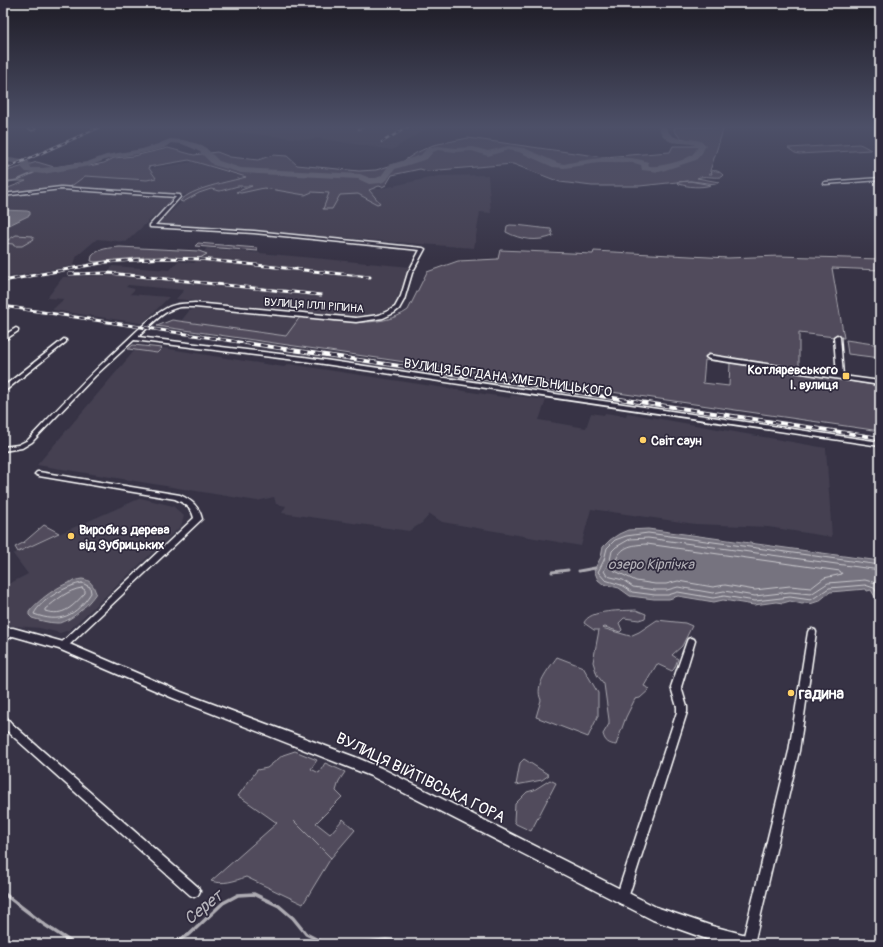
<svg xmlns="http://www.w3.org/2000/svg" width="883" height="947" font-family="Pangolin,sans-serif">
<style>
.built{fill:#444051}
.green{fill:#514c5c;stroke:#a8a6ae;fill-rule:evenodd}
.water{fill:#76737f;stroke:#adabb2}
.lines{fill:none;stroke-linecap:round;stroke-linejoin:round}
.shore{stroke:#c8c7cc;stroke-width:1}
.stream-far2{stroke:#adabb2;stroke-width:1.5}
.stream-far1{stroke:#adabb2;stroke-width:3}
.stream{stroke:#adabb2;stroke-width:3.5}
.river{fill:#76737f;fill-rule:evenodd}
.minor-casing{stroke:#fff;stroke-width:3}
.tertiary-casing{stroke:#fff;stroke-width:3}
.minor{fill:#2f2a3d;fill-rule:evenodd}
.tertiary{fill:#2f2a3d;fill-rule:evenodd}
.rail-far2-casing{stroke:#fff;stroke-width:2.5}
.rail-far1-casing{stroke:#fff;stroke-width:3}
.rail-casing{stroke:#fff;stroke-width:4}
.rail-far2{stroke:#2f2a3d;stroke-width:1.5;stroke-dasharray:4;stroke-linecap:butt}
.rail-far1{stroke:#2f2a3d;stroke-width:2;stroke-dasharray:5.5;stroke-linecap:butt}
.rail{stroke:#2f2a3d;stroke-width:2.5;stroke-dasharray:7;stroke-linecap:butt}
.poi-dot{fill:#ffd166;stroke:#2f2a3d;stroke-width:1.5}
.labels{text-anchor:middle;stroke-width:3.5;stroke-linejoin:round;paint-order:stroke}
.far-street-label{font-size:11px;fill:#fff;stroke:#2f2a3d}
.poi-label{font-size:13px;font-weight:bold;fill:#fff;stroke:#2f2a3d;text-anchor:start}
.street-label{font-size:13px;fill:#fff;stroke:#2f2a3d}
.water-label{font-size:14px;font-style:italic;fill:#b4b2b9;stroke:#2f2a3d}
.near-poi-label{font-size:16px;font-weight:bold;fill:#fff;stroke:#2f2a3d;text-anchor:start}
.near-street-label{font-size:16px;fill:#fff;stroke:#2f2a3d}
.near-water-label{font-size:17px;font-style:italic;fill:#b4b2b9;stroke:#2f2a3d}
</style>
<rect width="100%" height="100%" fill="#373345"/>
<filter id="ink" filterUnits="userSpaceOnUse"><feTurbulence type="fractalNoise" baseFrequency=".025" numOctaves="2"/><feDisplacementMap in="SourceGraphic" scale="8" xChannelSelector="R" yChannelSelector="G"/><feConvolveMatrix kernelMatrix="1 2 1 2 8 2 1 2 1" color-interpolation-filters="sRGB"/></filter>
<g filter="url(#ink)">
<path class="built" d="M 232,127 L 429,127 L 392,150 L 316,138 L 312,140 L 225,131 Z
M 193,162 L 246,178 L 379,189 L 438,176 L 488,175 L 491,213 L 480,212 L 474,248 L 158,224 L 190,194 L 176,196 L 70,187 L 86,175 L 153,168 Z
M 55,189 L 175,197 L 126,242 L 97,239 L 77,256 L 73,266 L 3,278 L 3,192 L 9,195 Z
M 207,248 L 411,267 L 394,305 L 388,310 L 379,314 L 359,318 L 176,299 L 184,290 L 128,285 L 126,287 L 135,289 L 130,294 L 169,297 L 143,323 L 140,323 L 52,310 L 64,299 L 47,298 L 63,277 L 108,275 L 112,266 L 170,270 L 178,261 L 194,263 Z
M 198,307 L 300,317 L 287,336 L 181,321 L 189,311 Z
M 163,348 L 284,367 L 289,364 L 510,398 L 511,395 L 546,400 L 539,420 L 586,428 L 591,413 L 604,415 L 605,413 L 626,416 L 627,413 L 826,448 L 832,537 L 768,527 L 695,524 L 591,509 L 581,546 L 442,522 L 430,514 L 422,523 L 409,531 L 282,513 L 286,506 L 276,504 L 274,497 L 257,501 L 37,465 L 135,350 L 157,353 Z
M 141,498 L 173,506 L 184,516 L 181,526 L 69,630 L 60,633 L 40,628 L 3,625 L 3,587 L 28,574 L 13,554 Z"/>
<path class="green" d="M 675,127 L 724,127 L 709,174 L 712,174 L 711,171 C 716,170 719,171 723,175 L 721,177 C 711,178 705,175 697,178 L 719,182 L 716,184 L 691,181 L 677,182 L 690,181 L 711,185 C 701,188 688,187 679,184 L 677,182 L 640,186 L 592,186 L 560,182 L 513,164 L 427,171 L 420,169 L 392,175 L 386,185 L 382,187 L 379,186 L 369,190 L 380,203 L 377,204 L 358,194 L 340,195 L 332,209 L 323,209 L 329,193 L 312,192 L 305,195 L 264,188 L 241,193 L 236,192 L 252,186 L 238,186 L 220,191 L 211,189 L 199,193 L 183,202 L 180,201 C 192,188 228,182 246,177 L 189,160 L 148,167 L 156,178 L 147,180 L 85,176 L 70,187 L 59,187 L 7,193 L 3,192 L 3,190 L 26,181 L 3,181 L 7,171 L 37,162 L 54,167 L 80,163 L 89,166 L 104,163 L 114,158 L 134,156 L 168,148 L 194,155 L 217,152 L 230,157 L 258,160 L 273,155 L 287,156 L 297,165 L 359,171 L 376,170 L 402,162 L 416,153 L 433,145 L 468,138 L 603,157 L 670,152 L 673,146 L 704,146 L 703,143 L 680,138 L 674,130 Z
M 859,144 L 862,145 L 871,150 L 799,154 L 795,153 L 788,148 Z
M 510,225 C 523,225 537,228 551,229 L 553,236 C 537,242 521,240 506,232 L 507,226 Z
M 16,235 L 32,236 L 34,239 L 22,246 L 14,246 L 13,244 L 3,243 Z
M 198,243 L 257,248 L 258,251 L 195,246 Z
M 120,247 L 199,251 L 207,254 L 200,258 L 146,257 L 95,262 L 91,261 L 92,256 C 99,248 110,248 120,247 Z
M 500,250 L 593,254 L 594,251 L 728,258 L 779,256 L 880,259 L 880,270 L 832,268 L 844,338 L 799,333 L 799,373 L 880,386 L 880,431 L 157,326 L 172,320 L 286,336 L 300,317 C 332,320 381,330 408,310 L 427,272 L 458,261 L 498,259 ZM 705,360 L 730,363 L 729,386 L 703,383 Z
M 846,340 L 880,345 L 880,358 L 848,354 Z
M 133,345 L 162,348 L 157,353 L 128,349 Z
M 44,525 L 59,533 L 18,552 L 15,547 L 23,543 Z
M 636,610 L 646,614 L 645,618 L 639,620 L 624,618 L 619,623 L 622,630 L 620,632 L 605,627 L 602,628 L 630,636 L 639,632 L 657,620 L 685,623 L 692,626 L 682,646 L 672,655 L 678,659 L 674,669 L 672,671 L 657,664 L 644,686 L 650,689 L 640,698 L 635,699 L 626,717 L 616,745 C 609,744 605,742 603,734 L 609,724 L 609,720 L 604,684 L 597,675 L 593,662 L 599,630 L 594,630 L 584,623 C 589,609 624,611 636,610 Z
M 557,657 L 583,667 L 598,693 L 598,716 L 588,737 L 536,717 L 541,700 C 534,685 548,670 557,657 Z
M 295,751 L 317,760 L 311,769 L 319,773 L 325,763 L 345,772 L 339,781 L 336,791 L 342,797 L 316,823 L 330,834 L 343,819 L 355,830 L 331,858 L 293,820 L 331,858 L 303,904 L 246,877 C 234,881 223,885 211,881 L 277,823 L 246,801 L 238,796 L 257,770 L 267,768 L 283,755 Z
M 524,759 L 549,775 L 542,780 L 516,785 L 520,763 Z
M 550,780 L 556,783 L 531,831 L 516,824 L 514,821 L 515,804 L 527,792 L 534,790 Z"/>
<path class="water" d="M 3,210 L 27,211 L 30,212 L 30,215 L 3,228 Z
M 648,529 L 880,561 L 880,601 L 878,602 L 871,590 L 867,591 L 866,589 L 830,592 L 819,601 L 810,604 L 807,603 L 802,604 L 790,601 L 783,603 L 776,602 L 754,605 L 723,600 L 714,602 L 678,596 L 669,599 L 654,599 L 630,596 L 619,588 L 603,584 L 598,580 L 594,570 L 601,557 L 603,547 L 610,540 L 619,534 L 628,530 Z
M 82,579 C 91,580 93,585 96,593 C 90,603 69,624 57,623 C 48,623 39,620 32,618 L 29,615 L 29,612 C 40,598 64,581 82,579 Z"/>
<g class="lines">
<path class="shore" d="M 647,544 L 840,571 L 842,574 L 824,578 L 811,588 L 790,586 L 755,590 L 725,585 L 713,587 L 678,581 L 666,584 L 655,584 L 636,581 L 613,570 C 618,548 626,545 647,544 Z
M 880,565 L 648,533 L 626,536 L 615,540 L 607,548 L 604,560 L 598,572 L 605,580 L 621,585 L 632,592 L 655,595 L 668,595 L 678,592 L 713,598 L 724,596 L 755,601 L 790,597 L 811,600 L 829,588 L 865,585 L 874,588 L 880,597
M 880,570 L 648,538 L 630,539 L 616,547 L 612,551 L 610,560 L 604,571 L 607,576 L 623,580 L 633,587 L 655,590 L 667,590 L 678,587 L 713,593 L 724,591 L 755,596 L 790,592 L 811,594 L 828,583 L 865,580 L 876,583 L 880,587
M 82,583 L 90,587 L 91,593 C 76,616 60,624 34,614 C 40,600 68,585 82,583 Z
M 82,588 L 85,590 L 85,593 C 73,606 64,617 45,611 L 45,609 C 57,600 67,590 82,588 Z"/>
<path class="stream-far2" d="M 3,183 L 17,180 L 38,171"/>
<path class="stream-far1" d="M 579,571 L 595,568
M 552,572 L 568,570"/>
<path class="stream" d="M 3,893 L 45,925 L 74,944
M 170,944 L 190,934 L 223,903 L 238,895 L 254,894 L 279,906 L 293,918 L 306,934 L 322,942 L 332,944
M 351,944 L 386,940 L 422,944"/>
<path class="river" d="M 658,127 L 666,127 C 674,147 694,133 706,145 L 702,153 L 696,160 L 659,172 L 642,170 L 641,165 C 621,158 585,165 564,168 L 553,167 L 519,152 L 508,150 L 488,156 L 472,151 L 456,152 L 438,150 L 433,152 L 427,159 L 395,169 L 387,180 L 381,183 L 369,184 L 358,179 L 241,173 L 213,165 L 200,152 L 192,148 L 182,144 L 171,143 L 164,148 L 143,153 L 108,159 L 89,166 L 43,174 L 26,172 L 22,168 L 22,165 L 3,161 L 3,157 L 29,161 L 31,168 L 43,168 L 87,162 L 106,155 L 142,149 L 158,144 L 170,139 L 183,140 L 198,144 L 206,148 L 219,161 L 241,168 L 360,174 L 370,178 L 376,178 L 381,176 L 389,165 L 421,155 L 427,148 L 438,146 L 456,148 L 473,147 L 488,151 L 508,146 L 524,148 L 558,163 L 564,164 C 590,159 622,153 648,162 L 649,166 C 660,167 681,162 690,156 C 694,154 696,150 698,146 C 683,139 668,151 658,127 Z"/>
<defs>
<path id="minor" d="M 27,127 L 32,127 L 35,129 L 32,130 Z
M 880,178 L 880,180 L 825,184 L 823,183 L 825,182 Z
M 61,187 L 180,195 L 180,197 L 155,225 L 254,231 L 423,248 L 425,249 L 412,273 L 404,300 L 399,309 L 394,313 L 383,318 L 356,322 L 195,307 C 189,307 182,306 176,308 C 161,312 149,327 138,337 L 304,357 L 880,442 L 880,446 L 304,361 L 134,340 L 95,376 L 32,442 L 22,448 L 3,451 L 3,447 L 18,445 L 28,440 C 59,407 90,374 123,344 C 136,332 149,318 165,309 C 174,303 185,304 195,303 L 356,318 L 379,315 L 390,310 L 395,307 L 401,296 L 408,273 L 420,250 L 254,233 L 150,227 L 150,225 L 176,197 L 61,189 L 3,196 L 3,194 Z
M 16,328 L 18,329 L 18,331 L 3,341 L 3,336 Z
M 837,335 L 840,337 L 843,376 L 880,381 L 880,385 L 709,359 L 706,357 L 709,355 L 837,375 L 834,337 Z
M 64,339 L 66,340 L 66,342 L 5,391 L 3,392 L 3,387 Z
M 37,472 L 39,472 L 180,495 C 191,500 199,506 202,519 L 66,648 L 63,649 L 60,648 L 59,646 L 60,644 L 194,518 C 192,508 185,503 175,499 L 39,476 L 35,474 Z
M 13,629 L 16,630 L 17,632 L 16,634 L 3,642 L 3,635 Z
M 812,629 L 815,630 L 816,632 L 799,751 L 754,944 L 742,944 L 789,751 L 808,632 L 809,630 Z
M 691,638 L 694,639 L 695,641 L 681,687 L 687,707 L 687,712 L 628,898 L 626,902 L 622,904 L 618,902 L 616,898 L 677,712 L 677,707 L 671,687 L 687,641 L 688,639 Z
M 3,716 L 6,717 L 12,724 L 198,887 L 200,891 L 198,895 L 194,897 L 190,895 L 6,730 L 3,727 Z"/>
<path id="tertiary" d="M 3,628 L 13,628 L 67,643 L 181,692 L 355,757 L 381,768 L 656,907 L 712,926 L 750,936 L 755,939 L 758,944 L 721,944 L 653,920 L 371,776 L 173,698 L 59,649 L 13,636 L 3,636 Z"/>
</defs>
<use href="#minor" class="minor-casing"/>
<use href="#tertiary" class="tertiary-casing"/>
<use href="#minor" class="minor"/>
<use href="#tertiary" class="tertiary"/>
<defs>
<path id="rail-far2" d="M 359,129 L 362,127
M 382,142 L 408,127
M 3,170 L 100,127"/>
<path id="rail-far1" d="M 69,274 L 109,273 L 321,295
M 3,281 L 107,262 L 163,258 L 199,259 L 370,277
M 3,306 L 252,344"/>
<path id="rail" d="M 246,343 L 880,438"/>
</defs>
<use href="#rail-far2" class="rail-far2-casing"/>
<use href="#rail-far1" class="rail-far1-casing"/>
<use href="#rail" class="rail-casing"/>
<use href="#rail-far2" class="rail-far2"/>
<use href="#rail-far1" class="rail-far1"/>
<use href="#rail" class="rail"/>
</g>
</g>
<linearGradient id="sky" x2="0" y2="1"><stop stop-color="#1e1c26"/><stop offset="0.49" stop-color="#4d5068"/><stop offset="1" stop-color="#4d5068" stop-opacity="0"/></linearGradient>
<rect width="883" height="259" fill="url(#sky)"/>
<g class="poi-dot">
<rect x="842" y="372" width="8" height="8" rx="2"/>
<circle cx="643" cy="440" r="4"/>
<circle cx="71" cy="536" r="4"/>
<circle cx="791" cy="693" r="4"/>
</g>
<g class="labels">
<g class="far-street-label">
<text transform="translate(314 305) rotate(4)" y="4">ВУЛИЦЯ ІЛЛІ РІПИНА</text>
</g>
<g class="poi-label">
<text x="838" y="374" text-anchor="end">Котляревського<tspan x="838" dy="15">І. вулиця</tspan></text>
<text x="651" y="445">Світ саун</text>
<text x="79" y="534">Вироби з дерева<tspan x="79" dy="15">від Зубрицьких</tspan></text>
</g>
<g class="street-label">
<text transform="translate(508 377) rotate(8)" y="5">ВУЛИЦЯ БОГДАНА ХМЕЛЬНИЦЬКОГО</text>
</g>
<g class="water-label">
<text x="651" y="569">озеро Кірпічка</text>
</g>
<g class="near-poi-label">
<text x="799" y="699">гадина</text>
</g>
<g class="near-street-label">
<text transform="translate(421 777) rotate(26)" y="6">ВУЛИЦЯ ВІЙТІВСЬКА ГОРА</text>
</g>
<g class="near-water-label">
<text transform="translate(203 907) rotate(-39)" y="6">Серет</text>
</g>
</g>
<rect width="883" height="947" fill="none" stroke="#2f2a3d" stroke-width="16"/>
<rect x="8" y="8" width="867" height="931" fill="none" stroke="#fff" stroke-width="1.5" filter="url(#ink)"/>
</svg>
